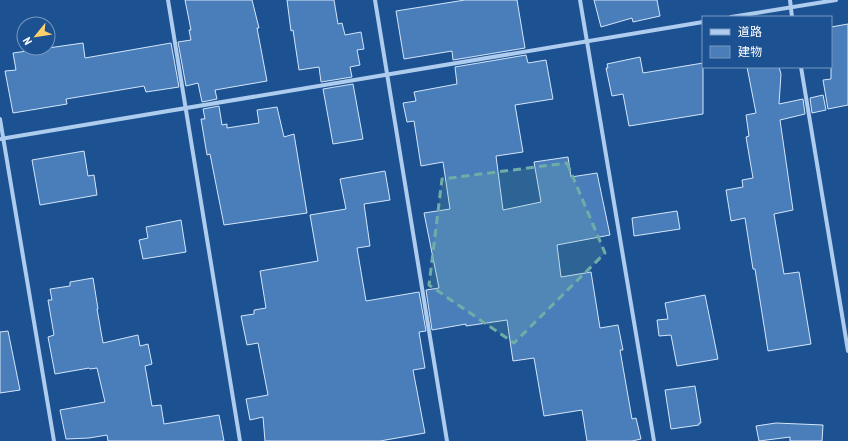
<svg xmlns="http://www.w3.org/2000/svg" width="848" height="441" font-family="'Roboto Condensed','Noto Sans JP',sans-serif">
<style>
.building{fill:#4a7eba;stroke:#d3e6fa}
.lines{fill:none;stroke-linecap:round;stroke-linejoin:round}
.street{stroke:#adccee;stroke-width:4}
.marked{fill:#6fada8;fill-opacity:0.2;stroke:#6fada8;stroke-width:3;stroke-dasharray:8 5;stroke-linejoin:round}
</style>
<rect width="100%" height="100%" fill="#1d5292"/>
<path class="building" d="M 185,0 L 252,0 L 259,28 L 257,28 L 267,81 L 215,90 L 217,99 L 202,102 L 198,83 L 186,86 L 178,42 L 191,40 L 189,30 L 191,30 Z
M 287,0 L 334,0 L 338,24 L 342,23 L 345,35 L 361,32 L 364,49 L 357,50 L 360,65 L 350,67 L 352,77 L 321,82 L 319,67 L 299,70 L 293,30 L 291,31 Z
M 465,0 L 517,0 L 525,48 L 453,60 L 452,51 L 404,59 L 396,11 Z
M 594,0 L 657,0 L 660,16 L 633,22 L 632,18 L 601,27 Z
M 848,24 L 848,105 L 828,109 L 823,80 L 831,79 L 831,27 Z
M 83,43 L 85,58 L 171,43 L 179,87 L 146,92 L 144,86 L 66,99 L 67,104 L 13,113 L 5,71 L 16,70 L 13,53 Z
M 526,55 L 528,63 L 546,60 L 553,99 L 515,105 L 523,152 L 496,156 L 503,210 L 541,202 L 534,162 L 568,157 L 571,177 L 597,173 L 610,235 L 557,245 L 561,277 L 591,272 L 600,328 L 618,325 L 623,350 L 620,350 L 632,419 L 636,418 L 641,439 L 632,441 L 587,441 L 582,410 L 544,416 L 534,358 L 513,361 L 507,320 L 466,326 L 466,324 L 432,330 L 426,290 L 439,288 L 424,213 L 450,209 L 443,162 L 421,166 L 414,121 L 407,122 L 403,103 L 416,101 L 414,92 L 457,84 L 455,67 Z
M 640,57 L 643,73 L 703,63 L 703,114 L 629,126 L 623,94 L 612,96 L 606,68 L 608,68 L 607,64 Z
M 747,67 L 779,67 L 781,74 L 779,104 L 803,99 L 805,114 L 780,120 L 793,210 L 774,214 L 784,274 L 799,272 L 811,344 L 768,351 L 755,269 L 753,269 L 745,218 L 731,221 L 726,190 L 743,187 L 742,180 L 753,178 L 746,137 L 749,136 L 746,115 L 756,113 Z
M 353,84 L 363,139 L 333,144 L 323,89 Z
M 823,95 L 826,110 L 812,113 L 810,98 Z
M 219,106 L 222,125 L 227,124 L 227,128 L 259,123 L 257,110 L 277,107 L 284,137 L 294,134 L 307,213 L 224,225 L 210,154 L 207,155 L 201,119 L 205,119 L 203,109 Z
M 84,151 L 88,176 L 94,175 L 97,195 L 40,205 L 32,160 Z
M 385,171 L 390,200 L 364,204 L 370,246 L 357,248 L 366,301 L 419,292 L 426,331 L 419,332 L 425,368 L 413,370 L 425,433 L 380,441 L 265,441 L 263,417 L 250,420 L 246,399 L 268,395 L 258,343 L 247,345 L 241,316 L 254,314 L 254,310 L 266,308 L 260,271 L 318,261 L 310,215 L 346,209 L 340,179 Z
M 677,211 L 680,229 L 634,236 L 632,218 Z
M 181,220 L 186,252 L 143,259 L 139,240 L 148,238 L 146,227 Z
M 93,278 L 98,309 L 97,309 L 103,343 L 138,335 L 140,346 L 148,344 L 152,364 L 145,366 L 152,406 L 161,405 L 164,424 L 219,415 L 224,441 L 108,441 L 107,435 L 89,438 L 66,439 L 60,410 L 105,402 L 97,368 L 90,369 L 89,368 L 55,374 L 48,337 L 54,335 L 48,300 L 52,300 L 50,289 L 70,286 L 70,282 Z
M 705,295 L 718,359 L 677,366 L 671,335 L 659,336 L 657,320 L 668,319 L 665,303 Z
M 8,331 L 20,390 L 0,393 L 0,332 Z
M 695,386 L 701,423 L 699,423 L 699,425 L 671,429 L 665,390 Z
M 776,423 L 823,425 L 822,441 L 790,441 L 790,437 L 759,441 L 756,426 Z"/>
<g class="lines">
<path class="street" d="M 168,0 L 240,441
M 375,0 L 447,441
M 580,0 L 654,441
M 790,0 L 792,17
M 731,17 L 836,0
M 801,67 L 848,351
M 0,119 L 54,441
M 0,139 L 703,22"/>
</g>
<path class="marked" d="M 567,163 L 605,253 L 514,343 L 429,285 L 442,179 Z"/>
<rect x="702" y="16" width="130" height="52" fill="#1d5292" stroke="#7797be"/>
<rect x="710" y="29" width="20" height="6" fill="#adccee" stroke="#7797be"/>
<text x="738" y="36" font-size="12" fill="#ffffff">道路</text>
<rect x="710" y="46" width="20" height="12" fill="#4a7eba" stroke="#7797be"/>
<text x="738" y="56" font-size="12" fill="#ffffff">建物</text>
<g transform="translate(36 36) rotate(240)"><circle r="19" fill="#1d5292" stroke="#7797be"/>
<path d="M0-3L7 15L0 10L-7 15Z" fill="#fed06b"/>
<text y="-6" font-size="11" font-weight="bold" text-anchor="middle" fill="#ffffff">N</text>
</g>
</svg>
